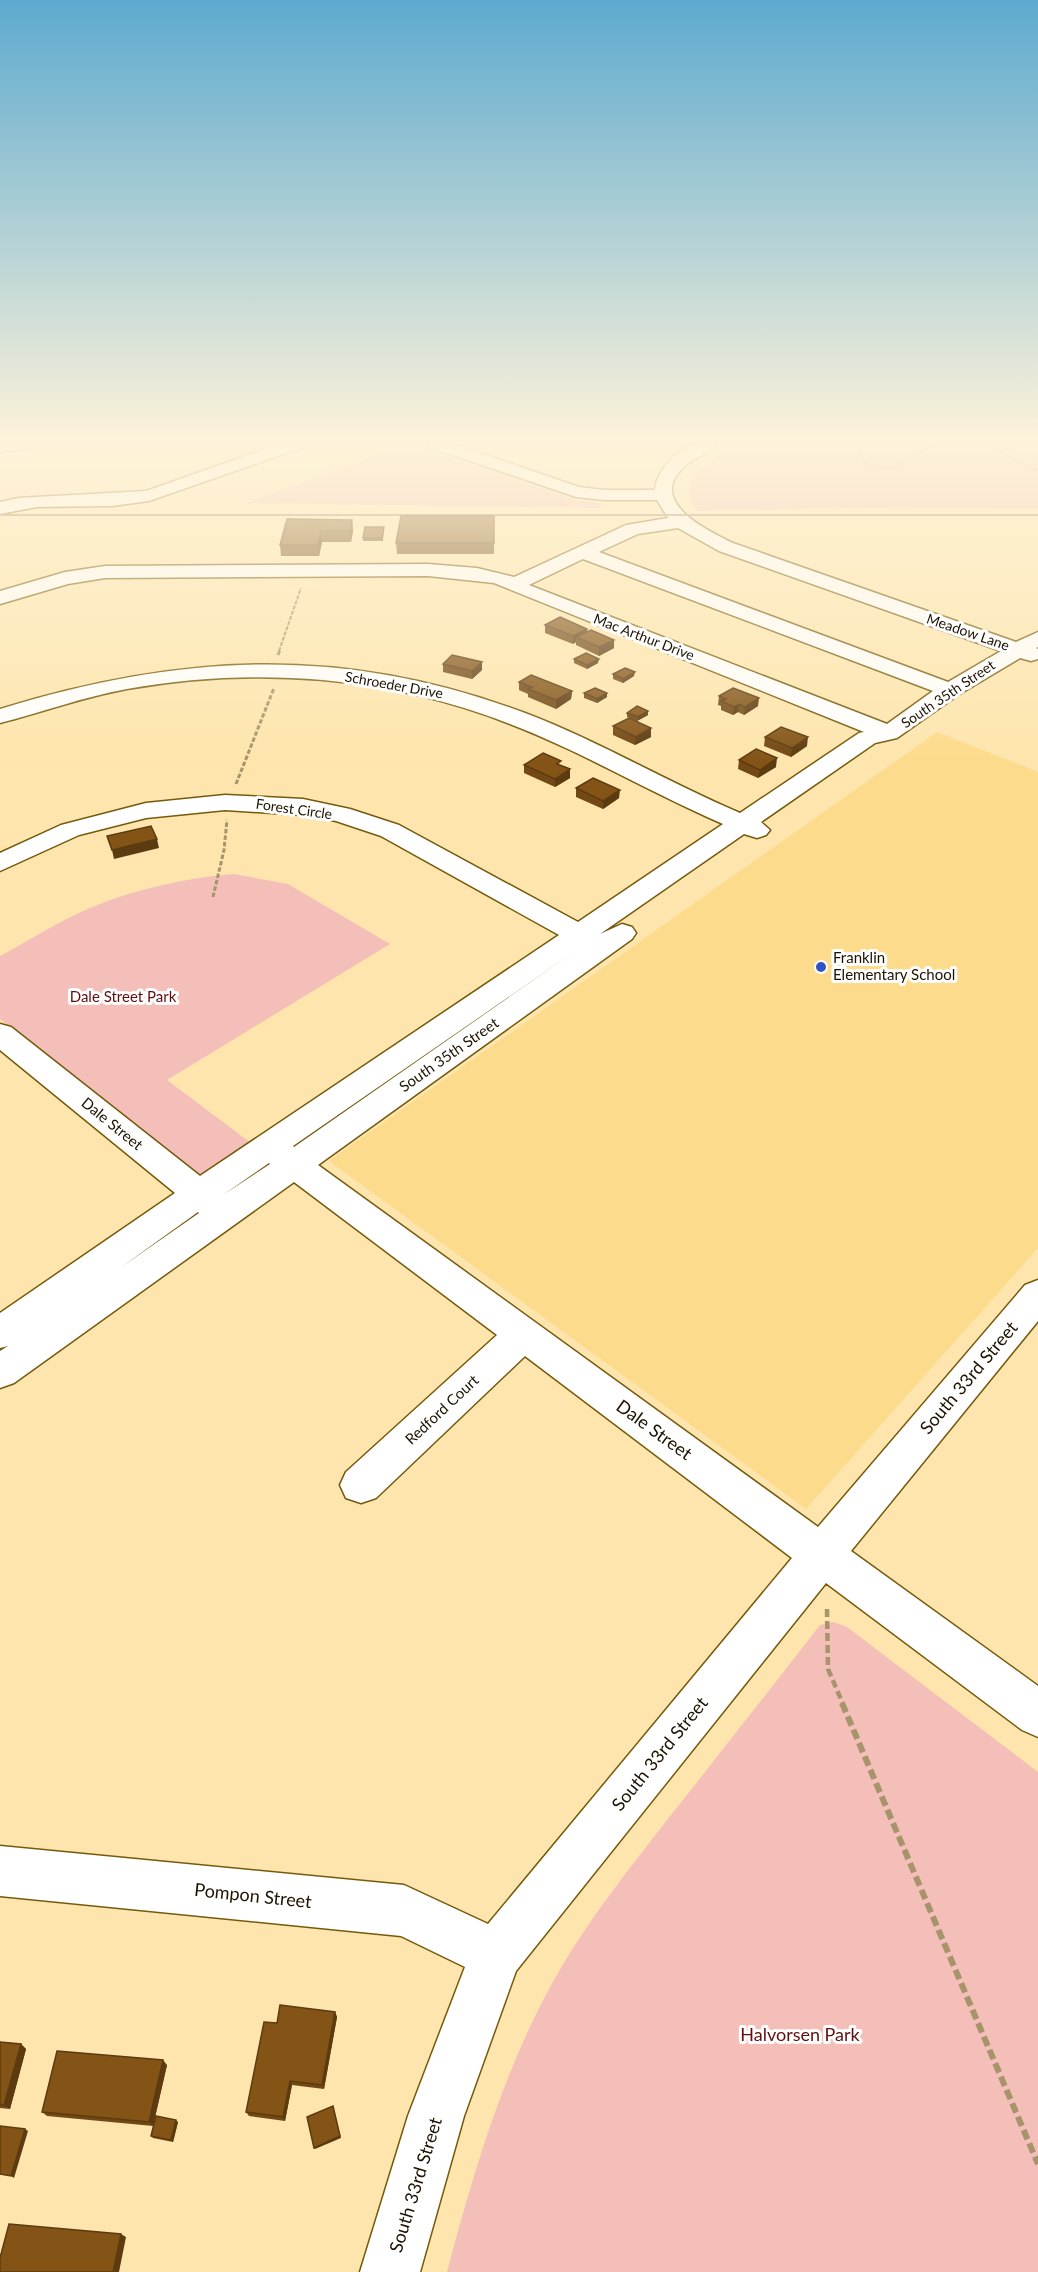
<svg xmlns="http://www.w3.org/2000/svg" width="1038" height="2272" font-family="Lato,sans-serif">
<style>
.built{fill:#fddb8c}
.green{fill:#f3bfb8}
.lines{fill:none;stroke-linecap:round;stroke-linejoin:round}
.minor-casing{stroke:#765a0b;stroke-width:3}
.path-far3{stroke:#a7946b;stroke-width:2;stroke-dasharray:4 1.5;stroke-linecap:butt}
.path-far2{stroke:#a7946b;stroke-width:3;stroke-dasharray:4.5 2;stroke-linecap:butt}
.path-far1{stroke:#a7946b;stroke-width:4.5;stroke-dasharray:8 4;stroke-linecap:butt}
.path{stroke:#a7946b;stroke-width:6;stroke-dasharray:10 4.5;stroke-linecap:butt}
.minor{fill:#fff;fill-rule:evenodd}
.rail{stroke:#8e7c57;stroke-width:2}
.wall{fill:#724814}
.shaded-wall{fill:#5c3b10}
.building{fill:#845417;stroke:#5c3b10;stroke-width:1.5}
.poi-dot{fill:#3153c4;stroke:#fff;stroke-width:2}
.labels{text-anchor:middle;stroke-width:6;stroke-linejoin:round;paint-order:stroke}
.far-street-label{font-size:14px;fill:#1e1200;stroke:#fff}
.poi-label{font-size:15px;fill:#1e1200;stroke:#fff;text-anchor:start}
.park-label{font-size:15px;fill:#610e0e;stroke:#fff}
.street-label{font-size:15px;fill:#1e1200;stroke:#fff}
.near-street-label{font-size:18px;fill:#1e1200;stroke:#fff}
.near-park-label{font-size:18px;fill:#610e0e;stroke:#fff}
</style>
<rect width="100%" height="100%" fill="#fde5ad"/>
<path class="built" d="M 937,732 L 1038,772 L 1038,1248 L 806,1509 L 329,1161 Z"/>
<path class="green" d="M 409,443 L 575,500 L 602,504 L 600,508 L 247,503 Z
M 738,443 L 1038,443 L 1038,509 L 852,508 L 697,511 C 672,477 713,459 738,443 Z
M 234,874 L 288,884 L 390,944 L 167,1080 L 255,1146 L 204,1175 L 195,1173 L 0,1019 L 0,956 C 30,940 59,921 90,908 C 135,889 185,878 234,874 Z
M 833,1622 L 847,1627 L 1038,1772 L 1038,2272 L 447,2272 C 475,2167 506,2061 562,1966 C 594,1912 633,1864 671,1815 C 721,1752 771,1688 820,1625 Z"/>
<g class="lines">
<defs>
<path id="minor" d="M 0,443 L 40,443 L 32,448 L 0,452 Z
M 282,443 L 306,443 L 304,447 L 149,501 L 112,506 L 37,507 L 0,514 L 0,502 L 18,498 L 146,491 Z
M 427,443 L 451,443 L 579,487 L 604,490 L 655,490 C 656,471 679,446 698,443 C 704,442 711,443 717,443 C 709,454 693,458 683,468 C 647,502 708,531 733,543 L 1016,642 L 1038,632 L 1038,647 L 1036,648 L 1038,649 L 1038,659 L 1031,661 L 1020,658 L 958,695 L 897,738 L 875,743 L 761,822 L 770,830 L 766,835 L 757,838 L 744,834 L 600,934 L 622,924 L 632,927 L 636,933 L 632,939 L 318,1165 L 818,1527 L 1025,1285 L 1038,1280 L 1038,1321 L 851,1551 L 1038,1686 L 1038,1737 L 1022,1730 L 826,1583 L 516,1971 L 464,2116 L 420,2272 L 360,2272 L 408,2116 L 465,1967 L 401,1936 L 0,1896 L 0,1846 L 404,1885 L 488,1924 L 792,1558 L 525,1356 L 376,1498 L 361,1503 L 346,1498 L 340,1485 L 346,1472 L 497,1335 L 294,1182 L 14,1383 L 0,1388 L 0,1351 L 8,1346 L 0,1348 L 0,1313 L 175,1193 L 0,1050 L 0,1024 L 11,1027 L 200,1176 L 559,935 L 381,836 L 336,821 L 303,815 L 225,810 L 146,818 L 79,835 L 0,871 L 0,853 L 61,825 L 146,803 L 225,795 L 303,799 L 350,809 L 399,825 L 578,922 L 723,824 C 651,793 583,752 510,724 C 388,676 255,666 127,689 C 83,697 43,712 0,723 L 0,709 C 183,653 344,645 525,713 C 599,741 667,782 740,813 L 859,733 L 864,732 L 494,583 L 428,576 L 105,578 L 68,584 L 0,604 L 0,591 L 65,572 L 105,566 L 428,564 L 477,568 L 514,577 L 626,525 L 668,518 L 657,500 L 604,500 L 576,497 L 429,447 ZM 678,528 L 719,551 L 1001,651 L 948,682 L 599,552 L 638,534 ZM 583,559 L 933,691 L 887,724 L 529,585 ZM 581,947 L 294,1147 L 293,1146 ZM 269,1163 L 270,1164 L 223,1195 ZM 198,1212 L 199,1213 L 120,1268 Z"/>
</defs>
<use href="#minor" class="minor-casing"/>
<path class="path-far3" d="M 854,443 L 866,464 C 901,474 897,463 924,450 C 932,446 940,445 948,443
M 984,443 L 1038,471
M 279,651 L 301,588"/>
<path class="path-far2" d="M 278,655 L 280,650
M 236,784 L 274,688
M 213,897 L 224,850 L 227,820"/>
<path class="path-far1" d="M 827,1609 L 828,1669 L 843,1704"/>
<path class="path" d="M 842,1703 L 1038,2164"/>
<use href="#minor" class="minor"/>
<path class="rail" d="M 0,515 L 1038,515"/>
</g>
<path class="wall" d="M 494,516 L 494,554 L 397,554 L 396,543 Z
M 352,520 L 353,531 L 351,542 L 322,542 L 319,556 L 281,556 L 280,545 Z
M 384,527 L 383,541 L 363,541 L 363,538 Z
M 545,625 L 587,629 L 587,632 L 614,648 L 599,656 L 576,645 L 576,642 L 573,644 L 545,633 Z
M 574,659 L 598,663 L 587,669 L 574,663 Z
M 482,662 L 482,670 L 472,679 L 443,672 L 443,664 Z
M 613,674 L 634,676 L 623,683 L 613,679 Z
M 519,682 L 572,691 L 571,699 L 556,709 L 528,697 L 528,694 L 519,690 Z
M 584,693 L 607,693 L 607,697 L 597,703 L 584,698 Z
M 719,696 L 758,706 L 744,715 L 738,712 L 733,715 L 721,710 L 721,706 L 718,705 Z
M 648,711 L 648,715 L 637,721 L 627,717 L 627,713 Z
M 613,726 L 651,728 L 651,737 L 635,745 L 613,735 Z
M 765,737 L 807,746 L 791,757 L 764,746 Z
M 739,760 L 776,767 L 758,778 L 738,769 Z
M 524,765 L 561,765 L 570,778 L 555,787 L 524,773 Z
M 576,788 L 619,798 L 603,809 L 576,797 Z
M 335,2012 L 337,2017 L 324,2089 L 292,2085 L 285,2121 L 249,2116 L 246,2112 L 277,2023 Z
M 0,2042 L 21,2044 L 26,2049 L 10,2109 L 0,2108 Z
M 167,2065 L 153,2126 L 47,2116 L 42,2112 Z
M 178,2122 L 173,2142 L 153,2138 L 151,2136 Z"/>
<path class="shaded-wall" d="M 352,520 L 353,531 L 351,542 L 350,531 Z
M 321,531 L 322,542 L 319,556 L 318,545 Z
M 587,629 L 587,637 L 576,637 L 576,642 L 573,644 L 573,636 Z
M 614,640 L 614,648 L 599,656 L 599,647 Z
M 599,659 L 598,663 L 587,669 L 587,665 Z
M 482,662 L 482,670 L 472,679 L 472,671 Z
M 635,672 L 634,676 L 623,683 L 623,679 Z
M 572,691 L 571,699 L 556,709 L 556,700 Z
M 607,693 L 607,697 L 597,703 L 597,699 Z
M 759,698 L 758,706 L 744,715 L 745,707 Z
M 739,704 L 738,712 L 733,715 L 734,707 Z
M 648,711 L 648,715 L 637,721 L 638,717 Z
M 651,728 L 651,737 L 635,745 L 636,737 Z
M 808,737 L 807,746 L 791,757 L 792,748 Z
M 777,758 L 776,767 L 758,778 L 760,770 Z
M 570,769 L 570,778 L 555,787 L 555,779 Z
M 620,790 L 619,798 L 603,809 L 603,801 Z
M 157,839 L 159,848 L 114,859 L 112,850 Z
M 335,2012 L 337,2017 L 324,2089 L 322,2085 Z
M 21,2044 L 26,2049 L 10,2109 L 4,2105 Z
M 163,2060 L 167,2065 L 153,2126 L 149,2122 Z
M 290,2081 L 292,2085 L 285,2121 L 283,2117 Z
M 333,2106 L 341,2138 L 315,2149 L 314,2148 Z
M 176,2120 L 178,2122 L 173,2142 L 171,2140 Z
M 25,2129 L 28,2131 L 14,2178 L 11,2176 Z
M 121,2234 L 126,2237 L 119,2272 L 113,2272 Z"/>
<path class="building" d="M 401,516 L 494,516 L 494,543 L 396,543 Z
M 287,519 L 352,520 L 350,531 L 321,531 L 318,545 L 280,545 Z
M 365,527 L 384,527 L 382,538 L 363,538 Z
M 560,617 L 587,629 L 573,636 L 545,625 Z
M 591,630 L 614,640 L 599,647 L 576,637 Z
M 586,653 L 599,659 L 587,665 L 574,659 Z
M 452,655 L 482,662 L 472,671 L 443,664 Z
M 625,668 L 635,672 L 623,679 L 613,674 Z
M 531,675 L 572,691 L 556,700 L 528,689 L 532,687 L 519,682 Z
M 595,688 L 607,693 L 597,699 L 584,693 Z
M 733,688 L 759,698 L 745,707 L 739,704 L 734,707 L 721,701 L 726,699 L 719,696 Z
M 637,706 L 648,711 L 638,717 L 627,713 Z
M 629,718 L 651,728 L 636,737 L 613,726 Z
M 781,727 L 808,737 L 792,748 L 765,737 Z
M 756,749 L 777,758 L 760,770 L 739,760 Z
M 543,753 L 561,761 L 557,764 L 570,769 L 555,779 L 524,765 Z
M 593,778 L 620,790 L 603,801 L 576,788 Z
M 151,826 L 157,839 L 112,850 L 107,836 Z
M 280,2005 L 335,2012 L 322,2085 L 290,2081 L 283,2117 L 246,2112 L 264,2022 L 277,2023 Z
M 0,2042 L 21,2044 L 4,2105 L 0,2105 Z
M 57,2051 L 163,2060 L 149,2122 L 42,2112 Z
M 333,2106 L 340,2136 L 314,2148 L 307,2117 Z
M 156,2116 L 176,2120 L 171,2140 L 151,2136 Z
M 0,2126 L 25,2129 L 11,2176 L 0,2174 Z
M 9,2224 L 121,2234 L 113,2272 L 0,2272 L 0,2258 Z"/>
<linearGradient id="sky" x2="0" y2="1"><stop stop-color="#5daacf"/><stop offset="0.58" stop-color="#fef3da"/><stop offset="1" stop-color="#fef3da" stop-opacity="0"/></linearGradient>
<rect width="1038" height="761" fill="url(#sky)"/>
<circle class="poi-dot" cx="821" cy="967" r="6"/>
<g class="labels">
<g class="far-street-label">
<text transform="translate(968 632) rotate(19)" y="5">Meadow Lane</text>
<text transform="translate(644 637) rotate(21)" y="5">Mac Arthur Drive</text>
<text transform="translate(394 685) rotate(10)" y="5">Schroeder Drive</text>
<text transform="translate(948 694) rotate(-34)" y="5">South 35th Street</text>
<text transform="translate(294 809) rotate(8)" y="5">Forest Circle</text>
</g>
<g class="poi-label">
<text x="833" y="963">Franklin<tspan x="833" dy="17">Elementary School</tspan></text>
</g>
<g class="park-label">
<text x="123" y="1002">Dale Street Park</text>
</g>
<g class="street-label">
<text transform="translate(449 1055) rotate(-35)" y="5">South 35th Street</text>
<text transform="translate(112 1124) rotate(39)" y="5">Dale Street</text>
<text transform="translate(442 1410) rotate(-43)" y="5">Redford Court</text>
</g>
<g class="near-street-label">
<text transform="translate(969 1378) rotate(-50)" y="6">South 33rd Street</text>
<text transform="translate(654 1430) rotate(36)" y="6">Dale Street</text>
<text transform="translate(660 1754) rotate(-51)" y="6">South 33rd Street</text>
<text transform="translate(253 1896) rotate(6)" y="6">Pompon Street</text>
<text transform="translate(416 2185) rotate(-73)" y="6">South 33rd Street</text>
</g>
<g class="near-park-label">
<text x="800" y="2041">Halvorsen Park</text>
</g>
</g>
</svg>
